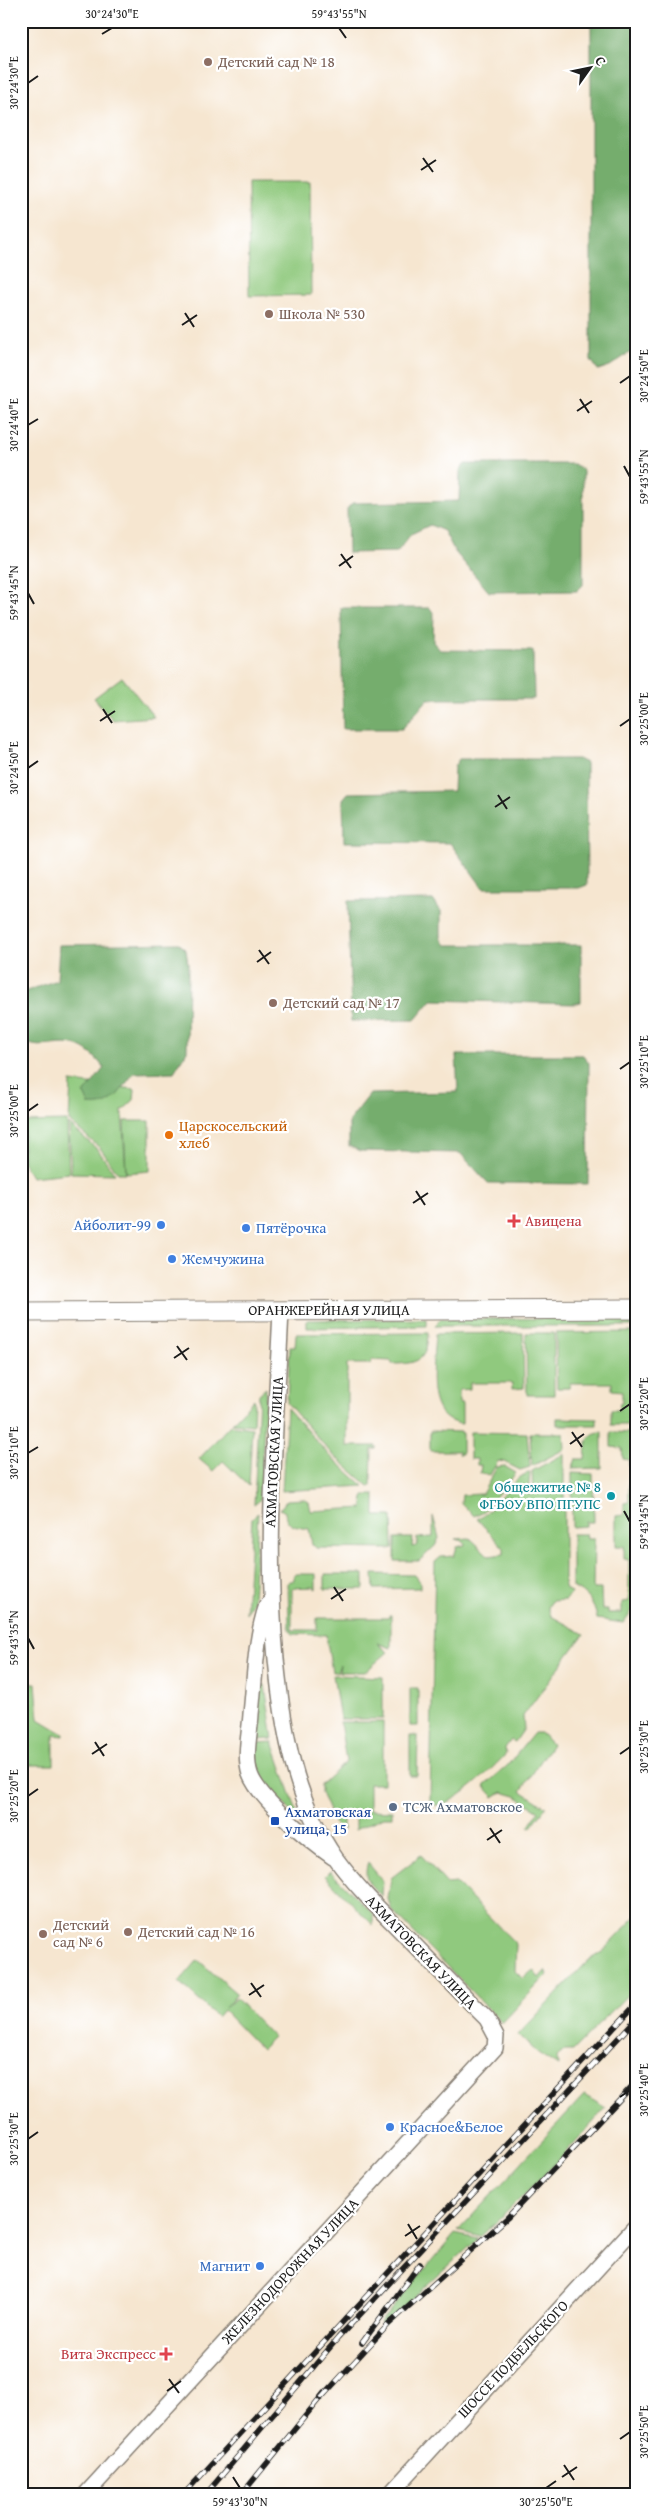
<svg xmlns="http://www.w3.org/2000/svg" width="658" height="2515" font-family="'Gentium Book Plus',serif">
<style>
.green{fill:#90c97e;stroke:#56724d}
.forest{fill:#74ad6d;stroke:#486444}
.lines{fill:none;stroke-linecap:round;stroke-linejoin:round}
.minor-casing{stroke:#898176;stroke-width:18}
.tertiary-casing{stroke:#898176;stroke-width:21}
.minor{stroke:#fff;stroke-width:15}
.tertiary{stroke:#fff;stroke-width:19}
.rail-casing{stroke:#1c1c1c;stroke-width:5.5}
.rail{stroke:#fff;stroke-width:4;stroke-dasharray:11;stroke-linecap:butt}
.ticks{fill:none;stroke:#1c1c1c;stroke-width:2}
.education-dot{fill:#8d6e63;stroke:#fff;stroke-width:2}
.food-dot{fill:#e8710a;stroke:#fff;stroke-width:2}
.health-dot{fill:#e0444e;stroke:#fff;stroke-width:2}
.shop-dot{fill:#3f7fe0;stroke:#fff;stroke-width:2}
.culture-dot{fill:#0f9aa8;stroke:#fff;stroke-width:2}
.service-dot{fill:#5c6f8a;stroke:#fff;stroke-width:2}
.transit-dot{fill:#1a4fb4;stroke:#fff;stroke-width:2}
.labels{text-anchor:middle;stroke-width:4.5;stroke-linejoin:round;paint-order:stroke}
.education-label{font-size:15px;fill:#785e54;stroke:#fff;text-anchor:start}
.food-label{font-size:15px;fill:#c56008;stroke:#fff;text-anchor:start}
.health-label{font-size:15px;fill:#be3a42;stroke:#fff;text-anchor:start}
.shop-label{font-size:15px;fill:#366cbe;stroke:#fff;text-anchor:start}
.street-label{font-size:15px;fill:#1c1c1c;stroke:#fff}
.culture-label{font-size:15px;fill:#0d838f;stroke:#fff;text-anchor:end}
.service-label{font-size:15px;fill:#4e5e75;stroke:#fff;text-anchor:start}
.transit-label{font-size:15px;fill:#164399;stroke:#fff;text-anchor:start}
.neatline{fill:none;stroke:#1c1c1c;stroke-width:2}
.ticks-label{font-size:12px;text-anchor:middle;fill:#1c1c1c}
</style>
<rect width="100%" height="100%" fill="#fff"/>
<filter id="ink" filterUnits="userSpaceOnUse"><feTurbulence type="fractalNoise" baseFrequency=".02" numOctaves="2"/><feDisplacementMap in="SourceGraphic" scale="10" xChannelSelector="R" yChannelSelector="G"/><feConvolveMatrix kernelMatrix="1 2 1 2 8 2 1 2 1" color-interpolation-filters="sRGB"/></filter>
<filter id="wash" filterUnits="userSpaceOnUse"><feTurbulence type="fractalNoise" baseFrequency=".0096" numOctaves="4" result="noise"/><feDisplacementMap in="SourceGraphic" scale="20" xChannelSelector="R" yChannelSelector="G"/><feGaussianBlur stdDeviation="1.12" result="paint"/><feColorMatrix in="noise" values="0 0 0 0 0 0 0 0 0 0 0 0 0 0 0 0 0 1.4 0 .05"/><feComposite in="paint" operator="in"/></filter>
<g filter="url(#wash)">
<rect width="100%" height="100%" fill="#f6e6d0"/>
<path class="green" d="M 248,182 L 310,182 L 311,295 L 249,296 Z
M 122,677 L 154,717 L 113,720 L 94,698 Z
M 71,1082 L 135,1089 L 134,1100 L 122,1111 L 126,1173 L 118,1173 L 100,1148 L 69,1121 Z
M 67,1121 L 69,1173 L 31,1177 L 22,1161 L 25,1122 Z
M 124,1121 L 150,1121 L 150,1171 L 126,1173 Z
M 69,1124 L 98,1150 L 115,1174 L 71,1173 Z
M 632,1318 L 632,1326 L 435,1326 L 440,1319 Z
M 427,1319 L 427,1326 L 307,1328 L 307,1320 Z
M 635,1332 L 637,1425 L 611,1425 L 611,1410 L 619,1410 L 620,1403 L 622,1403 L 622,1391 L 612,1390 L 612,1383 L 570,1383 L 569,1388 L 557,1388 L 556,1333 Z
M 428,1333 C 427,1360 419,1364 392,1364 L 391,1361 L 372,1360 L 370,1364 L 347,1364 L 347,1446 L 376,1446 L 376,1449 L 372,1449 L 371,1486 L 369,1486 L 331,1453 L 287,1403 L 290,1347 L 295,1347 L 296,1334 Z
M 523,1333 L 524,1388 L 512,1389 L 512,1383 L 470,1383 L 470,1389 L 459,1390 L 459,1403 L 462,1403 L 462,1424 C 421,1420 434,1363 435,1334 Z
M 526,1333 L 554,1333 L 554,1395 L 527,1395 Z
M 266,1388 L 260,1500 L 254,1505 L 259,1394 Z
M 254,1399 L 253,1425 L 232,1423 Z
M 287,1408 L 329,1455 L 364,1486 L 282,1491 Z
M 557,1418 L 597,1419 L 597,1425 L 557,1425 Z
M 230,1425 L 252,1428 L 249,1486 L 223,1461 L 213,1471 L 199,1459 Z
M 430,1431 L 462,1432 L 462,1454 L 459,1454 L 459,1451 L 430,1451 Z
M 470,1432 L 527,1433 L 530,1467 L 520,1470 L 504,1462 L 498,1461 L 490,1475 L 480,1473 L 481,1465 L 477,1465 L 477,1459 L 470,1459 Z
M 602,1432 L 602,1468 L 572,1469 L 576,1459 L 585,1459 C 586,1446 586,1432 602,1432 Z
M 611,1432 L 637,1433 L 637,1604 L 623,1623 L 597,1619 C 595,1604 586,1593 572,1587 L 572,1534 L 586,1534 L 587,1539 L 594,1539 L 593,1589 L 601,1589 L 602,1610 L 608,1610 L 608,1613 L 622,1613 L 622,1602 L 629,1601 L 629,1560 L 624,1559 L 624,1546 L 616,1546 L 616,1516 L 624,1515 L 624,1503 L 629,1502 L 629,1460 L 623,1459 L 622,1448 L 611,1447 Z
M 530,1433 L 564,1433 L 565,1449 L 532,1466 Z
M 564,1454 L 564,1587 L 571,1593 L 566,1600 L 552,1601 L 548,1607 L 551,1616 L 584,1634 L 523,1716 L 524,1729 L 515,1742 L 511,1740 L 505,1748 L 506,1754 C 493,1768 453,1808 434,1805 L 430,1800 L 435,1562 L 441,1557 L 454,1556 L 457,1547 L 465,1545 L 463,1541 L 456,1539 L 470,1538 L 489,1556 L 504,1554 L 504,1548 L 477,1519 C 499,1508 507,1480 530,1472 L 528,1494 L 533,1495 L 532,1471 Z
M 504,1466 L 516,1473 L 484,1511 L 474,1516 L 461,1503 L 462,1495 L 482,1494 L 497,1467 Z
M 572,1473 L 593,1474 L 594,1522 L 586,1522 L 586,1526 L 572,1527 Z
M 364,1495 L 375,1495 L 375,1516 L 392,1516 L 393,1549 L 316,1548 L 312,1544 L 309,1529 C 297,1527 286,1527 285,1512 L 280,1509 L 287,1500 L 304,1499 L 309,1502 L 311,1511 L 363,1508 Z
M 258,1513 L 253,1601 L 246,1614 L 252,1518 Z
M 433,1516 L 439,1538 L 435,1546 L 419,1561 L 395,1561 L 395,1538 L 413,1538 L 412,1547 L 417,1546 L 417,1538 L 433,1537 Z
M 294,1574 L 316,1574 L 316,1589 L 313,1587 L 292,1588 L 292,1630 L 317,1630 L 317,1618 L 389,1618 L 389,1615 L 391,1615 L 391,1648 L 377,1643 L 388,1652 L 365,1672 L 339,1672 L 340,1665 L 337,1672 L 332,1672 L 326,1635 L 293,1634 L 289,1628 L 288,1582 L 294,1580 Z
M 325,1574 L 364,1574 L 364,1589 L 325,1589 Z
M 373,1574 L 414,1575 L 420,1583 L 420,1588 L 374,1589 Z
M 333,1675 L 383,1677 L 383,1719 L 340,1719 Z
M 21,1683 L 36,1683 L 39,1719 L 64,1734 L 64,1736 L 54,1735 L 54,1765 L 29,1765 L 21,1752 Z
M 260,1685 L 265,1685 L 273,1739 L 254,1740 Z
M 410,1688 L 418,1688 L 418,1726 L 410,1726 Z
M 340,1722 L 383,1722 L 383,1784 L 369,1784 L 369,1810 L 392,1811 L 392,1817 L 383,1817 L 355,1830 L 355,1818 L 343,1818 L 343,1830 L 336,1827 L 321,1793 L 321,1785 L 346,1762 Z
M 534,1733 L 540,1733 L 552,1744 L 521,1791 L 546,1807 L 531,1827 L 529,1826 L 539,1811 L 516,1796 L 502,1792 L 494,1797 L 484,1786 L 507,1766 Z
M 410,1736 L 418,1736 L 417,1776 L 410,1776 Z
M 273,1742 L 298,1815 L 297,1817 L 261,1782 L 255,1765 L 254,1743 Z
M 421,1855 L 447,1884 L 456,1883 L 516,1944 L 515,1971 L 523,1979 L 533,1970 L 539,1978 L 545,1971 L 547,1975 L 502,2023 L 391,1909 L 388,1899 L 391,1878 Z
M 368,1863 L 383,1881 L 382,1896 C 371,1886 362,1879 368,1863 Z
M 330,1871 L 373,1914 L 373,1925 L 325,1876 Z
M 637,1915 L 637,1985 L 573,2051 L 564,2051 L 557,2057 L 558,2066 L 538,2053 L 518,2035 L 588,1961 L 600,1954 Z
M 198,1960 L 237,1994 L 225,2008 L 236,1998 L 273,2037 L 261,2049 L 223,2010 L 217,2017 L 179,1982 Z
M 584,2095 L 606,2108 C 566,2153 524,2197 480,2237 L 458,2231 Z
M 455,2234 L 478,2239 L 383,2326 L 380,2322 Z"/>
<path class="forest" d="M 591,21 L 637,21 L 637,348 L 610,366 L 598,370 L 591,360 Z
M 465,464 L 574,464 L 583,470 L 583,585 L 577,591 L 489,592 L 455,552 L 444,531 L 430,525 L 411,534 L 397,552 L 348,553 L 347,509 L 352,503 L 459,501 L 460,470 Z
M 341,608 L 430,608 L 434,614 L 433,642 L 440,650 L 533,651 L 534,699 L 428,699 L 402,729 L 343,729 Z
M 459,759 L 578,759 L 586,763 L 587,885 L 579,888 L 483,888 L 450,843 L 344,842 L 343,799 L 348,793 L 453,791 L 454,767 Z
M 433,900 L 441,911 L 441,938 L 446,945 L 581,945 L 581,1002 L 574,1004 L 432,1000 L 415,1020 L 351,1021 L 348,901 Z
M 179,943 L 186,950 L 188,964 L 187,1051 L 174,1072 L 134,1073 C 120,1090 114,1108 89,1105 L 84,1094 L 104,1068 C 71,1024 49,1058 21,1040 L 21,993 L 57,980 L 59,945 Z
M 456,1055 L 583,1055 L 589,1063 L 588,1184 L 488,1183 L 460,1153 L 360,1151 L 349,1146 L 349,1121 L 370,1094 L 458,1092 Z"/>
</g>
<g filter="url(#ink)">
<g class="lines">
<defs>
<path id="minor" d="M 267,1605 C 255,1639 255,1678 251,1714 C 250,1733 244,1755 250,1774 C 258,1798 311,1842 333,1857
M 86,2494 L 495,2048 L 496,2036 L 487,2019 C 457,1989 428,1959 399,1929 C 377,1907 355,1885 336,1859 C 294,1799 283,1730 276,1659 C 265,1542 276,1426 281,1310
M 390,2494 L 637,2225"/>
<path id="tertiary" d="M 21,1312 L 637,1309"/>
</defs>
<use href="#minor" class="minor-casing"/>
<use href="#tertiary" class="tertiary-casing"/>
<use href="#minor" class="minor"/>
<use href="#tertiary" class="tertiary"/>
<defs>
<path id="rail" d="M 362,2343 L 420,2264
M 321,2398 L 389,2324 L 507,2218 L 637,2081
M 184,2494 L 637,2003
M 206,2494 L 338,2338 L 637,2018
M 242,2494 L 324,2393"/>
</defs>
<use href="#rail" class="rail-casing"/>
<use href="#rail" class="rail"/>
</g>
</g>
<path class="ticks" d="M 339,28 L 346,38M 102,34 L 112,28M 28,83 L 38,76M 423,158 L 433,172M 421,170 L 436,160M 185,313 L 194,327M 182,325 L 197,315M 620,383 L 630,376M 580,399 L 589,413M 577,411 L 592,401M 28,425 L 38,419M 624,466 L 630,477M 341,554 L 351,568M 339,566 L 353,556M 28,593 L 34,604M 103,709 L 112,723M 100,721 L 115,711M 620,726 L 630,719M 28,768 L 38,761M 498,795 L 507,809M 495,807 L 510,797M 259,950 L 269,964M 257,962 L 271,952M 620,1069 L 630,1062M 28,1111 L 38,1104M 416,1191 L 425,1205M 413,1203 L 428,1193M 177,1346 L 187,1360M 174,1358 L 189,1348M 620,1411 L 630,1404M 572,1432 L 582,1447M 570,1444 L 584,1434M 28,1453 L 38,1447M 624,1511 L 630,1522M 334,1587 L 343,1601M 331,1599 L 346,1589M 28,1638 L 34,1649M 95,1742 L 104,1756M 92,1754 L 107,1744M 620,1754 L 630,1747M 28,1796 L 38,1789M 490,1828 L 500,1843M 487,1840 L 502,1830M 251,1983 L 261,1997M 249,1995 L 264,1985M 620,2097 L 630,2090M 28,2139 L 38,2132M 408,2224 L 417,2239M 405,2236 L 420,2226M 169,2379 L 179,2393M 167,2391 L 181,2381M 620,2439 L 630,2432M 564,2465 L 574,2480M 233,2477 L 240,2488M 562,2477 L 577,2467M 546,2488 L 556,2481"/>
<g class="education-dot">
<circle cx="208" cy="62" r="5"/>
<circle cx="269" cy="314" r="5"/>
<circle cx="273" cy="1003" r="5"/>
<circle cx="128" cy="1932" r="5"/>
<circle cx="43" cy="1934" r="5"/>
</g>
<circle class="food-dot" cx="169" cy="1135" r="5"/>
<g class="health-dot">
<path d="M511.5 1213.5h5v5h5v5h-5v5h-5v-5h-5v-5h5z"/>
<path d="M163.5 2346.5h5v5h5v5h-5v5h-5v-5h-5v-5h5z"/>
</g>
<g class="shop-dot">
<circle cx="161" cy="1225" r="5"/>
<circle cx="246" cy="1228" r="5"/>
<circle cx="172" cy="1259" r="5"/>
<circle cx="390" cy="2127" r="5"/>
<circle cx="260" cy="2266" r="5"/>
</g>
<circle class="culture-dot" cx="611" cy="1496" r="5"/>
<circle class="service-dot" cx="393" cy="1807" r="5"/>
<rect class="transit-dot" x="270" y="1816" width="10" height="10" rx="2.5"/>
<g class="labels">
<g class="education-label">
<text x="218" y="67">Детский сад № 18</text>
<text x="279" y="319">Школа № 530</text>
<text x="283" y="1008">Детский сад № 17</text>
<text x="53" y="1930">Детский<tspan x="53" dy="17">сад № 6</tspan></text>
<text x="138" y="1937">Детский сад № 16</text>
</g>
<g class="food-label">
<text x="179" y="1131">Царскосельский<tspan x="179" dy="17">хлеб</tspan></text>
</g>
<g class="health-label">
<text x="525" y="1226">Авицена</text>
<text x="156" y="2359" text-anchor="end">Вита Экспресс</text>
</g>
<g class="shop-label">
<text x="151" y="1230" text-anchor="end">Айболит-99</text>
<text x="256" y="1233">Пятёрочка</text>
<text x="182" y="1264">Жемчужина</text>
<text x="400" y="2132">Красное&amp;Белое</text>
<text x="250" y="2271" text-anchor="end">Магнит</text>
</g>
<g class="street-label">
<text x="329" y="1315">ОРАНЖЕРЕЙНАЯ УЛИЦА</text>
<text transform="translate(274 1452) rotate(-87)" y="5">АХМАТОВСКАЯ УЛИЦА</text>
<text transform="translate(421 1952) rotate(46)" y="5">АХМАТОВСКАЯ УЛИЦА</text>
<text transform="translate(290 2271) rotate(-47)" y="5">ЖЕЛЕЗНОДОРОЖНАЯ УЛИЦА</text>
<text transform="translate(513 2359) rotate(-47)" y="5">ШОССЕ ПОДБЕЛЬСКОГО</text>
</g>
<g class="culture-label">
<text x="601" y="1492">Общежитие № 8<tspan x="601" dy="17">ФГБОУ ВПО ПГУПС</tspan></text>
</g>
<g class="service-label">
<text x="403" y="1812">ТСЖ Ахматовское</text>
</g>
<g class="transit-label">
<text x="285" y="1817">Ахматовская<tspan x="285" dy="17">улица, 15</tspan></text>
</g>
</g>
<rect width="658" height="2515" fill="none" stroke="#fff" stroke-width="55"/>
<g transform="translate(590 68) rotate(57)" stroke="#ffffff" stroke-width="4" paint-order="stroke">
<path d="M0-4L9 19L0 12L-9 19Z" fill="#1c1c1c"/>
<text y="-8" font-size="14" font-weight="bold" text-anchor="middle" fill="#1c1c1c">С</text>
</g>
<rect x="28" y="28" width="602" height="2460" class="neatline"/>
<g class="ticks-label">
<text x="112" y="18">30°24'30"E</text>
<text x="339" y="18">59°43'55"N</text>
<text transform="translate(14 83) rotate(-90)" y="4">30°24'30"E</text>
<text transform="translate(644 376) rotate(-90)" y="4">30°24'50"E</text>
<text transform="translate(14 425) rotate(-90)" y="4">30°24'40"E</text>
<text transform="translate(644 477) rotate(-90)" y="4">59°43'55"N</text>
<text transform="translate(14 593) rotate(-90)" y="4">59°43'45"N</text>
<text transform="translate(644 719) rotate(-90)" y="4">30°25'00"E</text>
<text transform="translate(14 768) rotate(-90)" y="4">30°24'50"E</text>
<text transform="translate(644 1062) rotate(-90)" y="4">30°25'10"E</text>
<text transform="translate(14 1111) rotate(-90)" y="4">30°25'00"E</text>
<text transform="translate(644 1404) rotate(-90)" y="4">30°25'20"E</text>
<text transform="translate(14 1453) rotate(-90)" y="4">30°25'10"E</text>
<text transform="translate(644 1522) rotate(-90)" y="4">59°43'45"N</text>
<text transform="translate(14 1638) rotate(-90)" y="4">59°43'35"N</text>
<text transform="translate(644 1747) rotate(-90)" y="4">30°25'30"E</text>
<text transform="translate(14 1796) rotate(-90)" y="4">30°25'20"E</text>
<text transform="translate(644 2090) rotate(-90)" y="4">30°25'40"E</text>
<text transform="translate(14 2139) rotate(-90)" y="4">30°25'30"E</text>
<text transform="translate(644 2432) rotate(-90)" y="4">30°25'50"E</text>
<text x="240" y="2506">59°43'30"N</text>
<text x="546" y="2506">30°25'50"E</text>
</g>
</svg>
